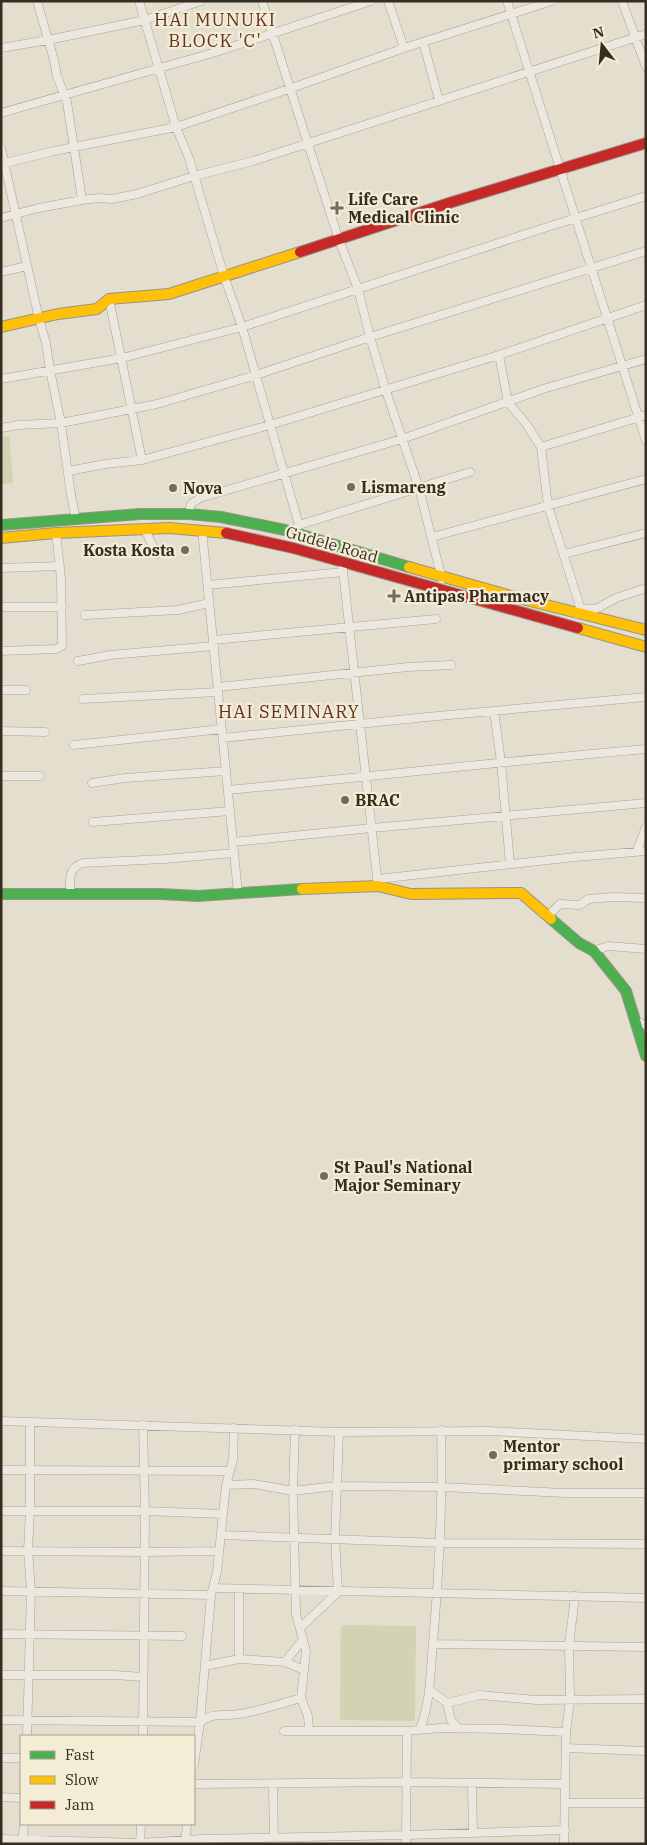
<svg xmlns="http://www.w3.org/2000/svg" width="647" height="1845" font-family="'IBM Plex Serif',serif">
<style>
.pitch{fill:#d1d3b2}
.lines{fill:none;stroke-linecap:round;stroke-linejoin:round}
.street-casing{stroke:#a9a397;stroke-width:9}
.fast-casing{stroke:#999387;stroke-width:12}
.slow-casing{stroke:#999387;stroke-width:12}
.jam-casing{stroke:#999387;stroke-width:12}
.street{stroke:#ece8e0;stroke-width:8}
.fast{stroke:#4caf50;stroke-width:10}
.slow{stroke:#ffc107;stroke-width:10}
.jam{stroke:#c62828;stroke-width:10}
.poi-dot{fill:#746a5d;stroke:#f4ecd5;stroke-width:2}
.labels{text-anchor:middle;stroke-width:4.5;stroke-linejoin:round;paint-order:stroke}
.poi-label{font-size:16px;font-weight:bold;fill:#372c20;stroke:#f4ecd5;text-anchor:start}
.street-label{font-size:16px;fill:#372c20;stroke:#f4ecd5}
.neighbourhood-label{font-size:18px;letter-spacing:1px;fill:#623222;stroke:#f4ecd5}
</style>
<rect width="100%" height="100%" fill="#e4dece"/>
<path class="pitch" d="M 9,436 L 13,483 L 1,484 L 1,437 Z
M 341,1625 L 416,1626 L 415,1721 L 340,1720 Z"/>
<g class="lines">
<defs>
<path id="street" d="M 37,1 L 54,60 L 57,76 L 67,102 L 82,200
M 139,1 L 176,127 L 189,158 L 224,276 L 242,327 L 299,525 L 294,533
M 262,1 L 339,240 L 358,289 L 370,337 L 386,391 L 419,488 L 442,579
M 388,1 L 404,48
M 507,1 L 646,441
M 622,1 L 646,67
M 423,42 L 439,100
M 1,48 L 48,40 L 145,20 L 201,1
M 1,113 L 216,52 L 371,1
M 1,148 L 39,319 L 46,343 L 50,370 L 61,423 L 71,495 L 76,519
M 5,163 L 54,151 L 176,127 L 289,89 L 404,48 L 552,1
M 1,218 L 39,208 L 82,200 L 99,198 L 112,199 L 137,194 L 194,176 L 253,161 L 646,34
M 1,272 L 27,266
M 109,299 L 142,460
M 499,355 L 508,402 L 527,425 L 541,447 L 548,506 L 578,600 L 580,608 L 577,614
M 1,379 L 122,358 L 242,327 L 541,229 L 646,196
M 1,428 L 19,425 L 61,423 L 157,404 L 256,375 L 370,337 L 646,251
M 541,447 L 646,415
M 69,471 L 105,464 L 142,460 L 270,425 L 499,355 L 646,305
M 189,514 L 191,504 L 200,498 L 402,439 L 543,389 L 646,359
M 299,525 L 470,472
M 144,528 L 157,554
M 202,530 L 238,893
M 432,537 L 646,479
M 564,554 L 646,533
M 342,562 L 378,886
M 1,568 L 60,566
M 208,585 L 343,572
M 1,607 L 62,607
M 580,608 L 596,609 L 616,598 L 646,588
M 85,615 L 178,610 L 209,603
M 213,640 L 436,619
M 1,651 L 56,649 L 62,646 L 61,579 L 56,533
M 78,661 L 110,655 L 214,646
M 218,687 L 408,667 L 451,665
M 1,690 L 26,690
M 83,699 L 218,692
M 494,711 L 501,762 L 510,864
M 1,731 L 45,732
M 223,738 L 427,717 L 646,697
M 74,745 L 222,729
M 1,776 L 40,776
M 92,783 L 125,778 L 226,771
M 228,790 C 367,777 506,761 646,749
M 93,822 L 230,811
M 233,842 L 372,828 L 646,803
M 637,851 L 646,827
M 378,879 L 575,857 L 646,851
M 71,895 C 69,882 68,867 83,863 L 164,859 L 234,853
M 548,916 L 560,904 L 580,905 L 588,899 L 613,897 L 646,898
M 594,951 L 608,946 L 646,949
M 635,1021 L 646,1025
M 1,1421 L 339,1432 L 488,1431 L 646,1439
M 295,1430 L 293,1491 L 296,1614 L 306,1651 L 301,1698 L 308,1716 L 309,1730
M 1,1470 L 230,1471
M 226,1485 L 254,1484 L 293,1491 L 336,1486 L 442,1487 L 565,1493 L 646,1493
M 1,1511 L 145,1511 L 223,1514
M 221,1535 L 439,1543 L 646,1544
M 1,1551 L 145,1552 L 219,1551
M 214,1588 L 646,1598
M 239,1589 L 239,1659
M 1,1591 L 211,1595
M 300,1628 L 338,1592 L 335,1538 L 339,1432
M 1,1634 L 182,1636
M 433,1644 L 646,1647
M 285,1662 L 303,1639
M 205,1666 L 239,1659 L 285,1662 L 304,1670
M 1,1675 L 115,1675 L 143,1677
M 430,1690 L 447,1703 L 480,1695 L 536,1700 L 646,1699
M 447,1703 L 451,1720 L 459,1729
M 1,1720 L 200,1722 C 217,1711 221,1717 239,1714 C 260,1711 280,1704 301,1698
M 420,1729 C 431,1701 430,1673 433,1643 C 439,1572 443,1501 441,1430
M 284,1731 L 407,1731 L 440,1728 L 503,1729 L 566,1732
M 27,1736 L 31,1591 L 28,1550 L 30,1511 L 30,1422
M 143,1736 L 145,1511 L 143,1425
M 566,1748 L 646,1751
M 1,1758 L 21,1758
M 194,1765 L 200,1722 L 211,1595 L 217,1572 L 226,1485 L 233,1460 L 234,1428
M 194,1784 L 407,1782 L 564,1784
M 273,1784 L 274,1844
M 472,1784 L 473,1833
M 1,1797 L 21,1798
M 565,1803 L 646,1803
M 1,1839 L 140,1843 L 202,1839 L 407,1835 L 565,1830
M 22,1844 L 24,1824
M 140,1844 L 141,1824
M 185,1844 L 187,1824
M 406,1844 L 407,1731
M 564,1844 L 566,1732 L 570,1700 L 569,1645 L 575,1596"/>
<path id="fast" d="M 1,525 L 140,514 L 189,514 L 221,517 L 285,530 L 409,567
M 1,894 L 160,894 L 198,896 L 302,889
M 551,919 L 579,943 L 594,951 L 626,991 L 646,1056"/>
<path id="slow" d="M 1,327 L 58,314 L 97,309 L 109,299 L 169,294 L 300,252
M 1,538 L 56,533 L 169,528 L 226,533
M 409,567 L 518,598 L 646,630
M 578,628 L 646,647
M 302,889 L 378,886 L 411,894 L 521,893 L 551,919"/>
<path id="jam" d="M 300,252 L 449,203 L 646,143
M 226,533 L 293,548 L 578,628"/>
</defs>
<use href="#street" class="street-casing"/>
<use href="#fast" class="fast-casing"/>
<use href="#slow" class="slow-casing"/>
<use href="#jam" class="jam-casing"/>
<use href="#street" class="street"/>
<use href="#fast" class="fast"/>
<use href="#slow" class="slow"/>
<use href="#jam" class="jam"/>
</g>
<g class="poi-dot">
<path d="M334.5 200.5h5v5h5v5h-5v5h-5v-5h-5v-5h5z"/>
<circle cx="351" cy="487" r="5"/>
<circle cx="173" cy="488" r="5"/>
<circle cx="185" cy="550" r="5"/>
<path d="M391.5 588.5h5v5h5v5h-5v5h-5v-5h-5v-5h5z"/>
<circle cx="345" cy="800" r="5"/>
<circle cx="324" cy="1176" r="5"/>
<circle cx="493" cy="1455" r="5"/>
</g>
<g class="labels">
<g class="poi-label">
<text x="348" y="205">Life Care<tspan x="348" dy="18">Medical Clinic</tspan></text>
<text x="361" y="493">Lismareng</text>
<text x="183" y="494">Nova</text>
<text x="175" y="556" text-anchor="end">Kosta Kosta</text>
<text x="404" y="602">Antipas Pharmacy</text>
<text x="355" y="806">BRAC</text>
<text x="334" y="1173">St Paul's National<tspan x="334" dy="18">Major Seminary</tspan></text>
<text x="503" y="1452">Mentor<tspan x="503" dy="18">primary school</tspan></text>
</g>
<g class="street-label">
<text transform="translate(332 544) rotate(16)" y="6">Gudele Road</text>
</g>
<g class="neighbourhood-label">
<text x="215" y="26">HAI MUNUKI<tspan x="215" dy="21">BLOCK 'C'</tspan></text>
<text x="289" y="718">HAI SEMINARY</text>
</g>
</g>
<rect width="647" height="1845" fill="none" stroke="#372c20" stroke-width="5"/>
<rect x="20" y="1735" width="175" height="90" fill="#f4ecd5" stroke="#a89f8d"/>
<rect x="30" y="1751" width="25" height="8" fill="#4caf50" stroke="#a89f8d"/>
<text x="65" y="1760" font-size="15" fill="#372c20">Fast</text>
<rect x="30" y="1776" width="25" height="8" fill="#ffc107" stroke="#a89f8d"/>
<text x="65" y="1785" font-size="15" fill="#372c20">Slow</text>
<rect x="30" y="1801" width="25" height="8" fill="#c62828" stroke="#a89f8d"/>
<text x="65" y="1810" font-size="15" fill="#372c20">Jam</text>
<g transform="translate(602 45) rotate(344)" stroke="#f4ecd5" stroke-width="4" paint-order="stroke">
<path d="M0-4L9 19L0 12L-9 19Z" fill="#372c20"/>
<text y="-8" font-size="14" font-weight="bold" text-anchor="middle" fill="#372c20">N</text>
</g>
</svg>
